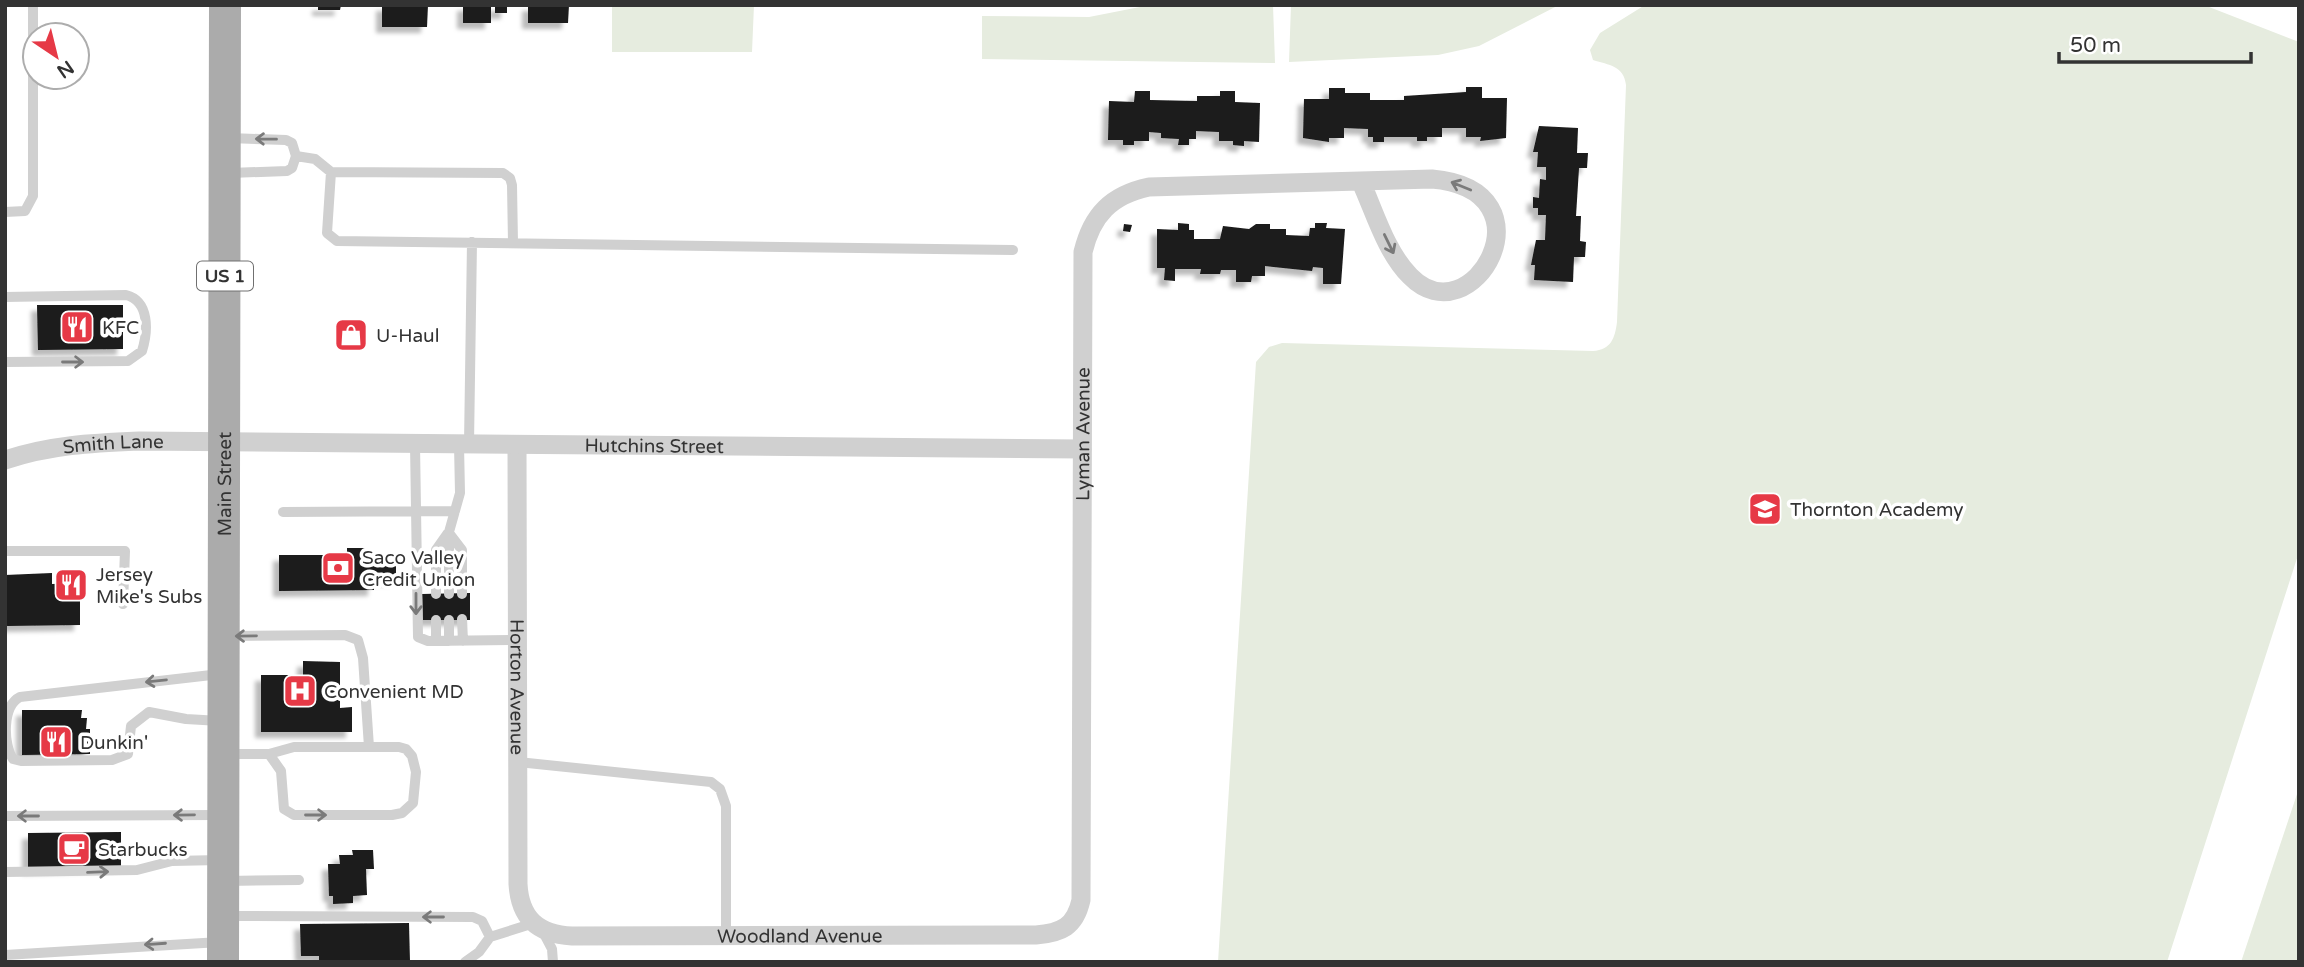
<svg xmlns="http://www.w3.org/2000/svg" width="2304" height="967" font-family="'Varela Round',sans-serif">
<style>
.green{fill:#e6ecdf}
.building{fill:#1a1a1a;filter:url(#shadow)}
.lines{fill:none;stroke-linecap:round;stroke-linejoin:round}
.lane{stroke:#d0d0d0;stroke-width:10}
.street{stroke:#d0d0d0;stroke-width:19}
.primary{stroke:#ababab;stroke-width:32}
.oneway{stroke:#7a7a7a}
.labels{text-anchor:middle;stroke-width:7;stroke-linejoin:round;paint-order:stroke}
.shield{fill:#fff;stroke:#707070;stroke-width:2}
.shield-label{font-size:18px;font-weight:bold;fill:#333}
.poi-label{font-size:19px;fill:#333;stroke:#fff;text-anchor:start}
.street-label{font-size:19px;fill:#333;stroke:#fff}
</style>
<defs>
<filter id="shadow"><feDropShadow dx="-6" dy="6" stdDeviation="2" flood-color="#0004"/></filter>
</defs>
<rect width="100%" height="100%" fill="#fff"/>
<path class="green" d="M 612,5 L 754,5 L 752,52 L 612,52 Z
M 1150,5 L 1273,5 L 1275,63 L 982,59 L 982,16 L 1089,17 Z
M 1291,5 L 1559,5 L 1479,46 L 1438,55 L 1289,62 Z
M 1645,5 L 2204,5 L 2299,42 L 2299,552 L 2167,962 L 1218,962 L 1256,362 L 1269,347 L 1282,343 L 1593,351 C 1611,350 1615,338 1617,322 L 1626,85 C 1624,66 1609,65 1593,60 L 1590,50 L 1600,33 Z
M 2299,788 L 2299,962 L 2241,962 Z"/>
<path class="building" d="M 318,5 L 341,5 L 340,10 L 318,10 Z
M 382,5 L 428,5 L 427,27 L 382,27 Z
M 463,5 L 491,5 L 491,23 L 463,23 Z
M 495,5 L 507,5 L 507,13 L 495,13 Z
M 528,5 L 569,5 L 568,23 L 528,23 Z
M 1466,87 L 1482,87 L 1482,98 L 1507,98 L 1506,138 L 1480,141 L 1481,137 L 1466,137 L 1466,128 L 1442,128 L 1442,137 L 1427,137 L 1427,141 L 1417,141 L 1417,137 L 1384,137 L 1384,142 L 1373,142 L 1373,137 L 1368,137 L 1368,129 L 1344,128 L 1344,138 L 1329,138 L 1329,142 L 1303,138 L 1304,99 L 1329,99 L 1329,88 L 1345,88 L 1345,93 L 1370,93 L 1370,100 L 1404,100 L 1404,96 L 1466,92 Z
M 1135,91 L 1150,91 L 1150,100 L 1197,101 L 1197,96 L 1220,96 L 1220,91 L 1235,91 L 1235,102 L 1260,103 L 1259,142 L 1244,141 L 1244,146 L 1233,145 L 1233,141 L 1219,141 L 1219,132 L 1196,131 L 1196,139 L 1189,139 L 1189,145 L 1178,145 L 1179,139 L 1161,138 L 1161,133 L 1149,132 L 1149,141 L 1134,141 L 1134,145 L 1123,145 L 1123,140 L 1108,140 L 1109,101 L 1134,102 Z
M 1539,126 L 1578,128 L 1577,153 L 1588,153 L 1587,168 L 1579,168 L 1576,216 L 1581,216 L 1580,241 L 1586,242 L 1585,257 L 1574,257 L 1573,282 L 1534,280 L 1535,265 L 1531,265 L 1536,240 L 1545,240 L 1546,215 L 1538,215 L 1538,208 L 1533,208 L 1533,197 L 1539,198 L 1540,179 L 1546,180 L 1546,167 L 1537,167 L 1538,152 L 1533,152 Z
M 1178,223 L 1189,224 L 1189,230 L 1194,230 L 1194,239 L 1220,239 L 1223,226 L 1249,229 L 1256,224 L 1270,224 L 1270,229 L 1286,229 L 1286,235 L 1309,236 L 1310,228 L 1315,228 L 1315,223 L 1327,223 L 1326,228 L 1345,229 L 1341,284 L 1323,284 L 1323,268 L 1313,267 L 1312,271 L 1265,266 L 1265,276 L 1252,276 L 1251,282 L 1236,282 L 1236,270 L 1221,270 L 1220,274 L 1200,274 L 1201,269 L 1175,269 L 1175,281 L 1164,280 L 1165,268 L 1157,268 L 1157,229 L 1178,230 Z
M 1124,224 L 1132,225 L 1130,232 L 1123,231 Z
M 37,305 L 123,305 L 123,322 L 116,322 L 116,332 L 123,332 L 123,349 L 38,350 Z
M 347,548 L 368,548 L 368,555 L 374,557 L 396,557 L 396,580 L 374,580 L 374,590 L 279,591 L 279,555 L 347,555 Z
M 52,573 L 52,584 L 80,583 L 80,625 L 5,626 L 5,575 Z
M 470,593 L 470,620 L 423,620 L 422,594 Z
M 303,661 L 340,662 L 340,708 L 352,707 L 352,732 L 261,732 L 261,675 L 303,675 Z
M 22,710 L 82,710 L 81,718 L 87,718 L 86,729 L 90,729 L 90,754 L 22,755 Z
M 121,832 L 121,866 L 28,869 L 28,833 Z
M 352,850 L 373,850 L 374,869 L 366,869 L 367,895 L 353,896 L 353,903 L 333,904 L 333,896 L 329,896 L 328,864 L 340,864 L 339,855 L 353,855 Z
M 409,923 L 410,962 L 319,962 L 319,956 L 301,956 L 300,924 Z"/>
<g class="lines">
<path class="lane" d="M 229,138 L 286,140 L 292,143 L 296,156 L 292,168 L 287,171 L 230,173
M 296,156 L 315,159 L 331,172 L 503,173 L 510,178 L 512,185 L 513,243
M 331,172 L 327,233 L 337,241 L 1013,250
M 5,212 L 25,211 L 33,196 L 33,5
M 5,297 L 126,295 C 150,301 148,332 142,351 L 128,361 L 5,362
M 415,444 L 418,637 L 428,641 L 517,640
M 469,444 L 472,242
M 283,512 L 455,511
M 449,533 L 462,550 L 462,594
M 5,551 L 125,551 L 123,604
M 436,594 L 436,550 L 448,533
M 449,594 L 449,532 L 460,493 L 459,445
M 462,619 L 463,641
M 436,620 L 436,641
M 228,636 L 345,635 L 358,640 L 363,658 L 369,747
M 449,641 L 449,620
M 220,674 L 20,697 C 2,706 3,744 13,759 L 21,761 L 112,760 L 128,754 L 131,726 L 149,712 L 186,719 L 220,721
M 229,754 L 269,754 L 294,747 L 399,747 L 406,749 L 412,756 L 416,772 L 413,803 L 402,813 L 392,815 L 294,815 L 284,809 L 281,771 L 269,754
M 518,762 L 711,782 L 720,789 L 726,806 L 726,936
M 5,816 L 218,815
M 5,872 L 137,870 L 172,861 L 220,860
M 226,881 L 299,880
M 228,916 L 473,917 L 482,921 L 490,937 L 479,952 L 465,962
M 542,930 L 552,949 L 553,962
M 490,937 L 531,924
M 5,955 L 220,942"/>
<g class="street">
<path id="s1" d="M 517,445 L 518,884 C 520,919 538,934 572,936 L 1036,935 C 1061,933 1075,927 1081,900 L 1083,252 C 1092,215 1111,195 1149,187 L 1432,179 C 1557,190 1472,340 1410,276 C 1386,252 1375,213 1361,182"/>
<path id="s2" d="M 5,460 C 50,445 92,443 139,441 L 1082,449"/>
</g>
<path class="primary" id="s3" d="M 223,962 L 225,5"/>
</g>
<defs><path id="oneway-shaft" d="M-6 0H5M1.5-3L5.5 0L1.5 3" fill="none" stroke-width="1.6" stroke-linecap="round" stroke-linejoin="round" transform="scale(1.75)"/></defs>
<g class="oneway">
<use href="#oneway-shaft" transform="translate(266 139) rotate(-179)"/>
<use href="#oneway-shaft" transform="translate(1461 186) rotate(-158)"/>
<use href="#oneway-shaft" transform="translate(1389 244) rotate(64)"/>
<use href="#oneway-shaft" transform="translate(73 362)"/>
<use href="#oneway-shaft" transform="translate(416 604) rotate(90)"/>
<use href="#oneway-shaft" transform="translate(246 636) rotate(179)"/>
<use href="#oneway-shaft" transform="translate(156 681) rotate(174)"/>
<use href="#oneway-shaft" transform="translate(184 815) rotate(179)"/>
<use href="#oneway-shaft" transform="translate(316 815)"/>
<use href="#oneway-shaft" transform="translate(28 816) rotate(180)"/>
<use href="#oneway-shaft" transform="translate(98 872) rotate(-2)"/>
<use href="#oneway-shaft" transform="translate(433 917) rotate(-180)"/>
<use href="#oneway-shaft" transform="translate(155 944) rotate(176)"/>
</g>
<defs>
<symbol id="restaurant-square" viewBox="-11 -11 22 22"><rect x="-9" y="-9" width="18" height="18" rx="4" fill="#e63946" stroke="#fff"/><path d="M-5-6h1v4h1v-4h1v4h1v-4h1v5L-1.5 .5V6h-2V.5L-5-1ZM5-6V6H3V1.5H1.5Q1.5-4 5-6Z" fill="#fff"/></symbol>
<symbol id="shop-square" viewBox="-11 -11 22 22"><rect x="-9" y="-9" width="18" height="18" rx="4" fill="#e63946" stroke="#fff"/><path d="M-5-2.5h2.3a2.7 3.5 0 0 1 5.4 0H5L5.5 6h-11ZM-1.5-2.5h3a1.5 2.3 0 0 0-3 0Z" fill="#fff"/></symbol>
<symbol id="school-square" viewBox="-11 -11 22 22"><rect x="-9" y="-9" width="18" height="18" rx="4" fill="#e63946" stroke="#fff"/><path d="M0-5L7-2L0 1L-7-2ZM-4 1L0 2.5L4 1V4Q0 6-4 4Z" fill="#fff"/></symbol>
<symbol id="bank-square" viewBox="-11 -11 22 22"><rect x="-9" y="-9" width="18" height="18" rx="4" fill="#e63946" stroke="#fff"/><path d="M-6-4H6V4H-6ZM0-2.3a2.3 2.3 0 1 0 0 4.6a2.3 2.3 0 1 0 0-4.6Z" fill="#fff"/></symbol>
<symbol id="hospital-square" viewBox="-11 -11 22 22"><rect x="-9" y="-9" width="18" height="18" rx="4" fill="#e63946" stroke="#fff"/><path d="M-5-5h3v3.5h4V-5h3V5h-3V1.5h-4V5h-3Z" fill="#fff"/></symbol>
<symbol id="cafe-square" viewBox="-11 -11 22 22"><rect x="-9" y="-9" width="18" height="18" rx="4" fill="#e63946" stroke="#fff"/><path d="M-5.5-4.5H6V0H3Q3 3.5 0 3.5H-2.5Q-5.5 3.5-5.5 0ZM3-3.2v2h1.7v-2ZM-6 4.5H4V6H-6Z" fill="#fff"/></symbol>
</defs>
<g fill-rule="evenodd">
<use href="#restaurant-square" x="58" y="308" width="38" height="38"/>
<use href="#shop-square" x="332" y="316" width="38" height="38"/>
<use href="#school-square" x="1746" y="490" width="38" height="38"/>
<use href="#bank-square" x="319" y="549" width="38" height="38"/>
<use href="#restaurant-square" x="52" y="566" width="38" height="38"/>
<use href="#hospital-square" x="281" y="672" width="38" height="38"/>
<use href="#restaurant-square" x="37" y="723" width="38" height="38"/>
<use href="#cafe-square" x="55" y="830" width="38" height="38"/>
</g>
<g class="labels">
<rect class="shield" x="197" y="261.5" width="56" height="29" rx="5"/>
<g class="shield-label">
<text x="225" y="282">US 1</text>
</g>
<g class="poi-label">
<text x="102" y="334">KFC</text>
<text x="376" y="342">U-Haul</text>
<text x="1790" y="516">Thornton Academy</text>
<text x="362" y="564">Saco Valley<tspan x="362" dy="22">Credit Union</tspan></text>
<text x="96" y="581">Jersey<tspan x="96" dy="22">Mike's Subs</tspan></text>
<text x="324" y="698">Convenient MD</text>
<text x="80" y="749">Dunkin'</text>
<text x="98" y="856">Starbucks</text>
</g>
<g class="street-label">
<text dy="7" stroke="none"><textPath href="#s1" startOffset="1516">Lyman Avenue</textPath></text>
<text dy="7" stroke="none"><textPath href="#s2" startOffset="110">Smith Lane</textPath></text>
<text dy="7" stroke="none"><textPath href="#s2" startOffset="651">Hutchins Street</textPath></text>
<text dy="7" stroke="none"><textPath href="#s3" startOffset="478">Main Street</textPath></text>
<text dy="7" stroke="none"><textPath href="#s1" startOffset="242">Horton Avenue</textPath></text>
<text dy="7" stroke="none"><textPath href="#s1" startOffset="751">Woodland Avenue</textPath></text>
</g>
</g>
<rect width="2304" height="967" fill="none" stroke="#333333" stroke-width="14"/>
<g transform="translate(56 56) rotate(145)"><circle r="33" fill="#ffffff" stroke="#adadad" stroke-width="2"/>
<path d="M0-5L12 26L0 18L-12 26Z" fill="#e63946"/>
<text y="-10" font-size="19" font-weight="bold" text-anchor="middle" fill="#333333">N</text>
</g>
<path d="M2059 52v10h192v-10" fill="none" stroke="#333333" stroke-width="3.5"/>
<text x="2070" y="52" font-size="21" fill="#333333" stroke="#ffffff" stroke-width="5" paint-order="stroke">50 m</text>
</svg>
